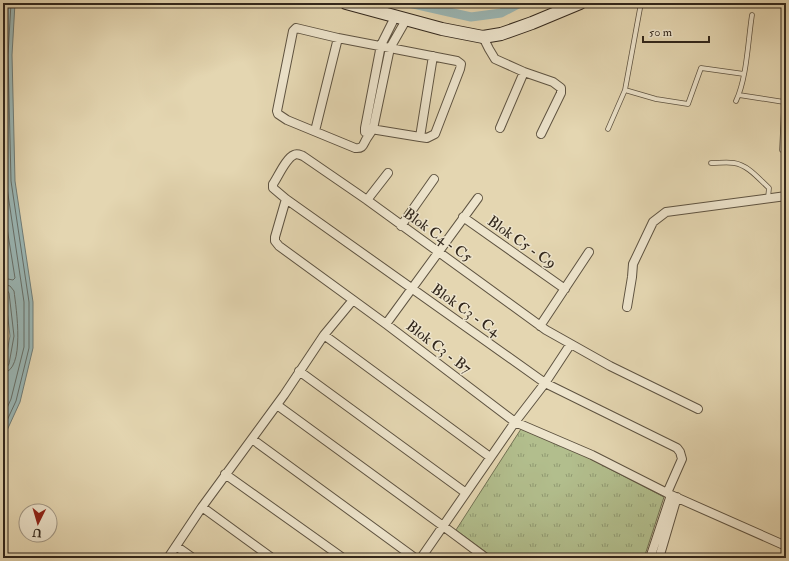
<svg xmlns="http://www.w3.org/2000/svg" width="789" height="561" font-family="'IM FELL Double Pica',serif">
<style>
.grass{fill:url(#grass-tufts);stroke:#727254}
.water{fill:#9ab7b6;stroke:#707d78}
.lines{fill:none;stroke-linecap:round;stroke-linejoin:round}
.shore{stroke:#666f69;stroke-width:1}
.canal{stroke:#9ab7b6;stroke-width:9}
.lane-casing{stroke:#5e5341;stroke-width:5.5}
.street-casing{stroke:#5e5341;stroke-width:10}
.secondary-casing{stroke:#32271c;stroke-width:14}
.lane{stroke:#ede4cc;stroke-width:4}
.street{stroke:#ede4cc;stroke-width:8}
.secondary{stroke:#ede4cc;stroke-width:12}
.labels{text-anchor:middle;stroke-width:3;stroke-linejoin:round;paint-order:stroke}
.street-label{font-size:15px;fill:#32271c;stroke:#ede4cc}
</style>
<defs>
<pattern id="grass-tufts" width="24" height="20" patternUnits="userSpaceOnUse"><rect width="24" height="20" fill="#b2be8d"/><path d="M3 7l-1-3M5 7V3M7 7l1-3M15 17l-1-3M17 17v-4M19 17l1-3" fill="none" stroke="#919a72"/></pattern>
</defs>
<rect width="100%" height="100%" fill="#e4d6b1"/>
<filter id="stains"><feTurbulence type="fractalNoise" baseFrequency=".005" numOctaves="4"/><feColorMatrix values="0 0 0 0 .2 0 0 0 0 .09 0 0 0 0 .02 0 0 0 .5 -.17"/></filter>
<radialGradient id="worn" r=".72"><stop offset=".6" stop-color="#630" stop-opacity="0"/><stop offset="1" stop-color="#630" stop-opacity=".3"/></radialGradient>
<path class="grass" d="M 521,429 L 581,454 L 664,497 L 644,558 L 494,558 L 456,530 Z"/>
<path class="water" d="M 3,3 L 15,3 L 12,55 L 15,181 L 33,302 L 33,348 L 20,402 L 3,439 L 3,374 L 10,336 L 3,276 Z"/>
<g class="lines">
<path class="shore" d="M 3,203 L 15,278 L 13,280 L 3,278
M 3,284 L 10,286 L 14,291 C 16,307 26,371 3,373
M 3,289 L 7,290 L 9,293 L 14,336 L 9,364 L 7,367 L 3,368
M 3,417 L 11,399 L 24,347 L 24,302 L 6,181 L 3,55 L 6,3
M 3,429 L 16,401 L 29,348 L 29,302 L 11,181 L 8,55 L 11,3"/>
<path class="canal" d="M 409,3 L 471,17 L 501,13 L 520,3"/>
<defs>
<path id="lane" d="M 625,90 L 656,99 L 688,104 L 701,68 L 744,74
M 739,95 L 784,102
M 736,101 C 747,78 748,40 752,15
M 608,129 L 625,90 L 641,3
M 782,150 L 786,65
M 711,163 C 719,163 727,162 734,163 C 748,165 759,179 769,188 L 768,198"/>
<path id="street" d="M 406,20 L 390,48 L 373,129 C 371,132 369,135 367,138 C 363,144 364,149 355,148 L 287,120 L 278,114 L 277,111 L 293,31 L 296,28 L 338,38 L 390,48 L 457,61 L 461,64 L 460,69 L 435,134 L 427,138 L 420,137
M 483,37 L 489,49 L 495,59 L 524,72 L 553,82 L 561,88 L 561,93 L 541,134
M 365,128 L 420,137 L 433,56
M 500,128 L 524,72
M 315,131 L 338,38
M 365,132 L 365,128 L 381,45 L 395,17
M 286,199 L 275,237 L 275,241 L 279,246 L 386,324 L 515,422 L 592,455 L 671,495 L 786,546
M 367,200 L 388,173
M 463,217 L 565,289
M 401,226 L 434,179
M 627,307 L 632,277 L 633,264 L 653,222 L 666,212 L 786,196
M 386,324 L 478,198
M 540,326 L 589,252
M 324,335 L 490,457
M 299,371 L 466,493
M 277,405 L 443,526 L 486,558
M 252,439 L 415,558
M 225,474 L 343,558
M 667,493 L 682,459 L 680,452 L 677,448 L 545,383 L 286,199 L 273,188 L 273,184 C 278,177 286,158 294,155 C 297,153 300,155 303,156 L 367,200 L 546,330 L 610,366 L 698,409
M 202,507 L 272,558
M 176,546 L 193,558
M 168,558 L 202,507 L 284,395 L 324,335 L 353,300
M 421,558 L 515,422 L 545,383 L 570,345
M 650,558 L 671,495
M 659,558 L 677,497"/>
<path id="secondary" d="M 346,3 L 442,29 L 483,37 L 501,34 L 532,23 L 580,3"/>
</defs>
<use href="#lane" class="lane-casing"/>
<use href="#street" class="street-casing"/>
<use href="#secondary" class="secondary-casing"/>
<use href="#lane" class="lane"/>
<use href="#street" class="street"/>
<use href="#secondary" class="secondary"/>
</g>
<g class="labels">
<g class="street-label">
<text transform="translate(438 235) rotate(36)" y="5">Blok C4 - C5</text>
<text transform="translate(522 242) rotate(35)" y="5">Blok C5 - C9</text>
<text transform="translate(466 310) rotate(35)" y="5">Blok C3 - C4</text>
<text transform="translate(439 347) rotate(37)" y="5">Blok C3 - B7</text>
</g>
</g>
<rect width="789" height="561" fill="none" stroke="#e4d6b1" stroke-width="16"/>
<rect x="4" y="4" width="781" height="553" fill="none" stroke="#32271c" stroke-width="2"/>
<rect x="8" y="8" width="773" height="545" fill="none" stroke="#32271c"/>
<g transform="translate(38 523) rotate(185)"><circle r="19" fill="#ede4cc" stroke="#a29886"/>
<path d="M0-3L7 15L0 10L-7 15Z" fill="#8f2418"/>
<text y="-6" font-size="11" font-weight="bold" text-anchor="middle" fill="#32271c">U</text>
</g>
<path d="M643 36v6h66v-6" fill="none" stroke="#32271c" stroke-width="2"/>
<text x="649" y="36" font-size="12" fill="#32271c" stroke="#ede4cc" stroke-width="3" paint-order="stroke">50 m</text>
<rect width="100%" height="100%" filter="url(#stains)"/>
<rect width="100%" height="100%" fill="url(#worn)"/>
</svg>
